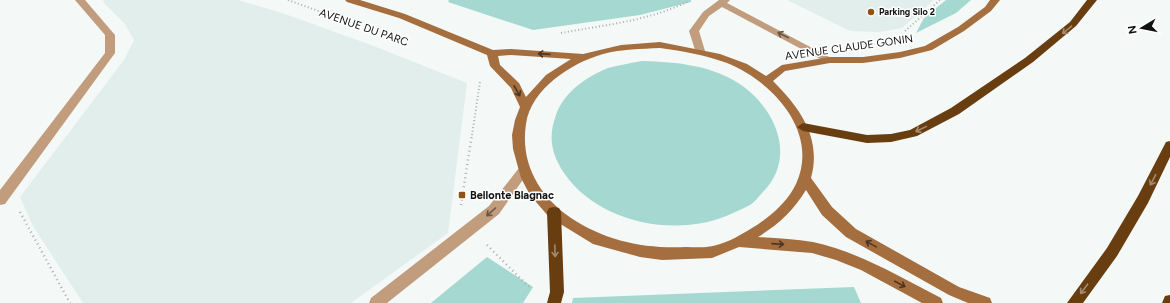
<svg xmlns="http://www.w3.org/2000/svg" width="1170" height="303" font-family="Figtree,sans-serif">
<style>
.built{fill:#e1eeec}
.green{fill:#a4d8d0}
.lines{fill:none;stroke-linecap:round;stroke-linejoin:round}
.path-far1{stroke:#abaeae;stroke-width:2;stroke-dasharray:1 2.5;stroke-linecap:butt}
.path{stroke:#abaeae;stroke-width:2.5;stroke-dasharray:1 3.5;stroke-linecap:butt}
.lane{fill:#c19c7d;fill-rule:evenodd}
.secondary{fill:#a56e3e;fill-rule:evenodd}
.highway{fill:#683d10;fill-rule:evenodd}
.oneway{stroke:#a48b70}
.oneway2{stroke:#685647}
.oneway3{stroke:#4c3623}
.poi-dot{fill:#8f5314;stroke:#fff;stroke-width:1.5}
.labels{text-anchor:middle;stroke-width:3;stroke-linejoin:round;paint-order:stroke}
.far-poi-label{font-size:9px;font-weight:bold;fill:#101111;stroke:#fff;text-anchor:start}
.street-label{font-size:11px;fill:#101111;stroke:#fff}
.poi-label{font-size:11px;font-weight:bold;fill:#101111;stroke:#fff;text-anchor:start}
</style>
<rect width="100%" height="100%" fill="#f4f8f7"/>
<path class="built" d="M 103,0 L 238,0 L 285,14 L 371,45 L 467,83 L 448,233 L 351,303 L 83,303 L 33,226 L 20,197 L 124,60 L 134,40 L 125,24 L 104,3 Z
M 787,0 L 934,0 L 902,28 L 880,32 L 850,31 Z"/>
<path class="green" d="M 449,0 L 691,0 L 691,2 L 640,15 L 533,30 L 448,2 Z
M 946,0 L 971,0 L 956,13 L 916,33 L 924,18 Z
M 642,61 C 677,62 714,65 744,87 C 777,112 796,158 763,192 C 759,196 755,202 750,205 C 745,208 739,210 733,213 C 679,239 599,224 564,173 C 551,153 548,137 556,115 C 564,92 586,77 608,68 C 619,65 631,63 642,61 Z
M 487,257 L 533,287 L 523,303 L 431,303 Z
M 854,287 L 861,303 L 572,303 L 573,298 Z"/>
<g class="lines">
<path class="path-far1" d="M 288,0 L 335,17
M 905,31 L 940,0
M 561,33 C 604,25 649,21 689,1
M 472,135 L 480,82"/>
<path class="path" d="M 461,205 L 472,134
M 20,212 L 70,303
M 487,245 L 528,286 L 533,287"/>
<path class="lane" d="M 75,0 L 85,0 L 115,35 L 115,53 L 5,204 L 0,205 L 0,190 L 105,53 L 105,35 Z
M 719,0 L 730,0 L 727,3 L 835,60 L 834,62 L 826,62 L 722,7 L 709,16 L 699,31 L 705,51 L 704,53 L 696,53 L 689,31 L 703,12 Z
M 523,166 L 527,168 L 529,171 L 499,214 L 387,303 L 369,303 L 371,298 L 489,206 L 519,168 Z"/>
<path class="secondary" d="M 345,0 L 360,0 L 405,14 L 493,50 L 511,49 L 583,54 L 621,45 L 660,42 L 720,54 L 747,64 L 766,76 L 782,65 L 830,57 L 863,57 L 900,52 L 925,46 L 958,27 L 985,7 L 990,0 L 1000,0 L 991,11 L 964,31 L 932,50 L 900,58 L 863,63 L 830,63 L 785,71 L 773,81 C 800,108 822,138 811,178 L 832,207 L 856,229 L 959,287 L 990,298 L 992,303 L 968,303 L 949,295 L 846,237 L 822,215 L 806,190 C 793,211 779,224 758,237 C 777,238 795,239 813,242 C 859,252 900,277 941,298 L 943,303 L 922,303 L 861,270 L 836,260 L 812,253 L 739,247 L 712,258 L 662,260 L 640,257 L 593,244 L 549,217 L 530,195 L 521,178 L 513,149 L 512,135 L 515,120 L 520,107 L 511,88 L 490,66 L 487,55 L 399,18 L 347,2 ZM 660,48 C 683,51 705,55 727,63 C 772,81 820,132 796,184 C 788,201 772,215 757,225 C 744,233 728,243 713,246 C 704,248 695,247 686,247 C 644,249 606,241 571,218 C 539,196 520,163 526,124 C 531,89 571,63 603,54 C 622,49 641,49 660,48 ZM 511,55 L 571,59 L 546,75 L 526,97 L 519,83 L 500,65 L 498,56 Z"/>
<path class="highway" d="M 1087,0 L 1097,0 L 1076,26 L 1033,62 L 959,114 L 917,136 L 891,142 L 867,143 L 803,131 L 797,127 L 803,123 L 867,135 L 891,134 L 910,130 L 951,108 L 1025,58 L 1070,22 Z
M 1170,141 L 1170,157 L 1148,203 L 1117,256 L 1083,303 L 1067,303 L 1107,248 L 1138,196 L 1166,142 Z
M 554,207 L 559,208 L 561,212 L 564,292 L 561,303 L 547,303 L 550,292 L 547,212 L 549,208 Z
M 1170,295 L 1170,303 L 1162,303 L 1165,296 Z"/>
</g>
<defs><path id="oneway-shaft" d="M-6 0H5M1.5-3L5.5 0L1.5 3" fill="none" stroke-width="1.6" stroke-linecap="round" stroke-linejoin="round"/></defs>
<g class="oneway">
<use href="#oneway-shaft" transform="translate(1067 30) rotate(140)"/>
<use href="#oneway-shaft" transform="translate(921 129) rotate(154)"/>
<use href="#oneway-shaft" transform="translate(1153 180) rotate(117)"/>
<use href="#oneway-shaft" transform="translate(555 251) rotate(88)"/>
<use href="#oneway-shaft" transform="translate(1084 289) rotate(127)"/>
</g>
<g class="oneway2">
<use href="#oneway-shaft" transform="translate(783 35) rotate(-153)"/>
<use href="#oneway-shaft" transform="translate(491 212) rotate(138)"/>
</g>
<g class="oneway3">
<use href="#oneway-shaft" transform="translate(544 54) rotate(-176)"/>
<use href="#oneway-shaft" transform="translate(517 91) rotate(61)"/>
<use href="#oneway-shaft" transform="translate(778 244) rotate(4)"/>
<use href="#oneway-shaft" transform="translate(871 244) rotate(-151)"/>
<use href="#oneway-shaft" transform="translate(900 284) rotate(28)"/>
</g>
<g class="poi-dot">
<circle cx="871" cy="12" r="4"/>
<rect x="458" y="191" width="8" height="8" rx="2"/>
</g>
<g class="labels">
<g class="far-poi-label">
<text x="879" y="15">Parking Silo 2</text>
</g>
<g class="street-label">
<text transform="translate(364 27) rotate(19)" y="4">AVENUE DU PARC</text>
<text transform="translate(849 47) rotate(-8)" y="4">AVENUE CLAUDE GONIN</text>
</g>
<g class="poi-label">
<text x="470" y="199">Bellonte Blagnac</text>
</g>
</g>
<g transform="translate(1142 28) rotate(260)" stroke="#ffffff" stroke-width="3" paint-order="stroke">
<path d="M0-3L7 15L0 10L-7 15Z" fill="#101111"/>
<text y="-6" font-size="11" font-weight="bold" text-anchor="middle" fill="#101111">N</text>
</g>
</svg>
